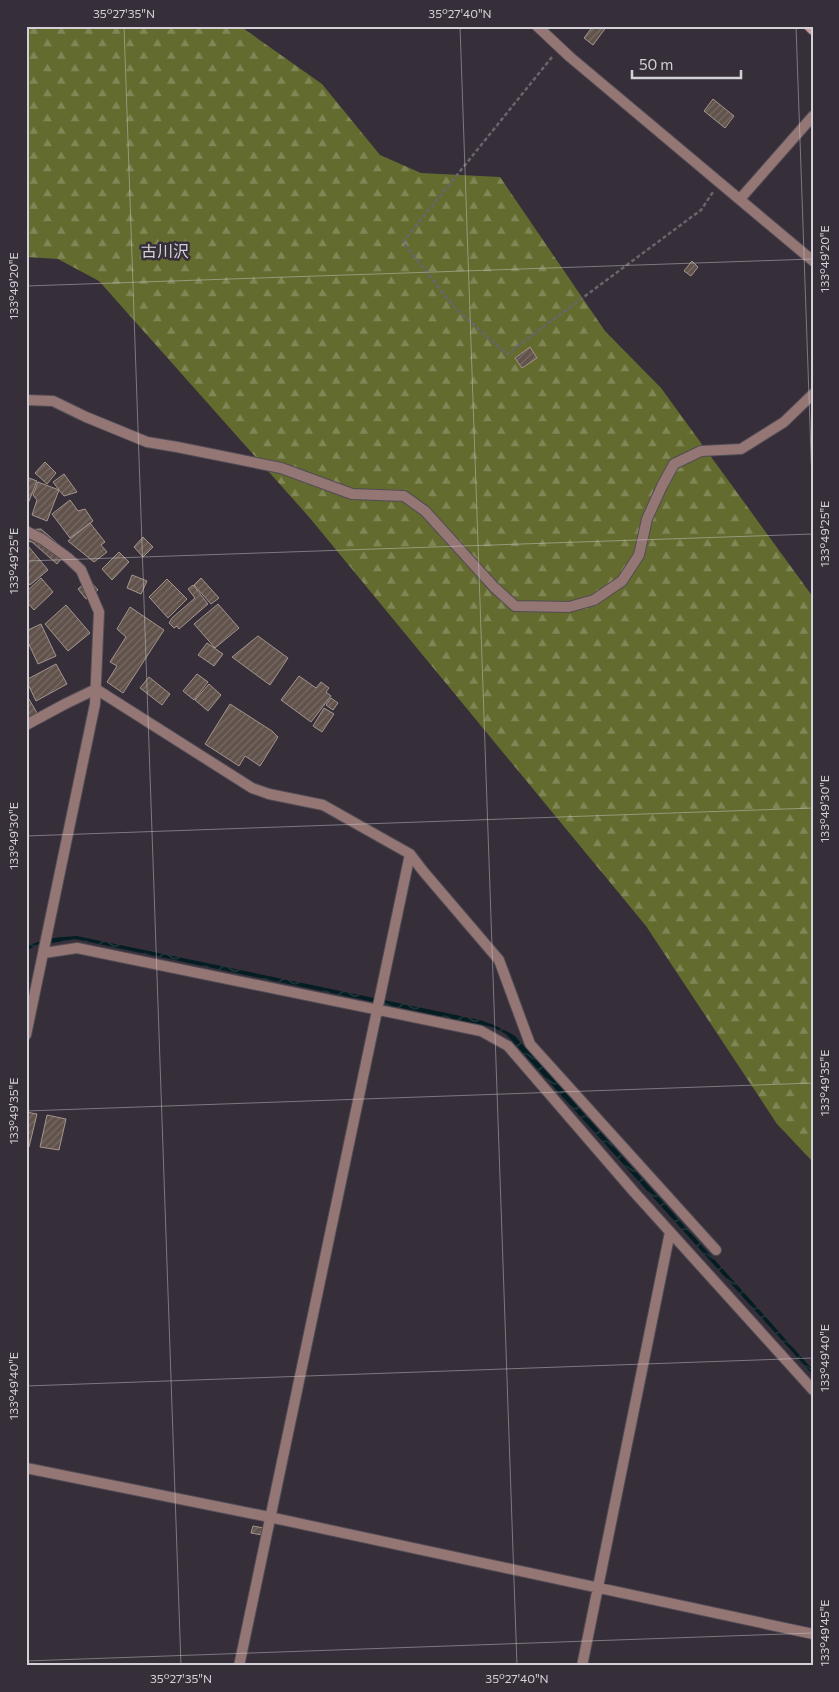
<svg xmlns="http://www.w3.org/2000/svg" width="839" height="1692" font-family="Commissioner,'Noto Sans JP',sans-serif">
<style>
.forest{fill:url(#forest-firs)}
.water{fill:url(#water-waves)}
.building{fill:url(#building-hatch);stroke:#a4948c}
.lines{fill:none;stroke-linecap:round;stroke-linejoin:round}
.street-casing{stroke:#524c56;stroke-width:12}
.secondary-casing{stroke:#524c56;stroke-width:12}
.path{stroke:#6a646d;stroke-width:2.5;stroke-dasharray:4 2.5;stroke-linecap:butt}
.street{stroke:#947674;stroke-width:10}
.secondary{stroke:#cc9d99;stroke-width:10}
.ticks{fill:none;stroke:#d4d0d7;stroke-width:1;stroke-opacity:0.45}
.labels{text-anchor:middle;stroke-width:5;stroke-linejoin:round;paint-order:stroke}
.quarter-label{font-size:16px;fill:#d4d0d7;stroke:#362f3a}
.neatline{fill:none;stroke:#d4d0d7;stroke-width:2}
.ticks-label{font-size:12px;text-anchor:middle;fill:#d4d0d7}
</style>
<defs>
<pattern id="forest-firs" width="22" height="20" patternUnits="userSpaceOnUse" patternTransform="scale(1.25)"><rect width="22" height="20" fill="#646b2e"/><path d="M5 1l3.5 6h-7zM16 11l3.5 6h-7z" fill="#808655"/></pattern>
<pattern id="water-waves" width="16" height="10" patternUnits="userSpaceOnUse" patternTransform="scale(1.25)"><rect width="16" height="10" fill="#031d22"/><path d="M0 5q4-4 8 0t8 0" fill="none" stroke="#273d41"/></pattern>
<pattern id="building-hatch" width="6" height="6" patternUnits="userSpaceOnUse" patternTransform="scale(1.25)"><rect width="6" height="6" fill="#61534c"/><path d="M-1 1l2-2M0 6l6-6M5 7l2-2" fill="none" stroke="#776b65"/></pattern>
</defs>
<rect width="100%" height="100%" fill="#362f3a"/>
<path class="forest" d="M 26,26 L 240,26 L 322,84 L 380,155 L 421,173 L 500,177 L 605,331 L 661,388 L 813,597 L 813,1162 L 777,1124 L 646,926 L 309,517 L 99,281 L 58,259 L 26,257 Z"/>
<path class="water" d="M 77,936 L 480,1020 L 494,1025 L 514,1035 L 813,1370 L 813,1375 L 506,1034 L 492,1027 L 75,939 L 35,946 L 26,951 L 26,947 C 43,938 58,937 77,936 Z"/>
<path class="building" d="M 593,26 L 607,26 L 593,45 L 584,38 Z
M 713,99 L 734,116 L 725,128 L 704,111 Z
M 692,261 L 698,267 L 691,276 L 684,271 Z
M 530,347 L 537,358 L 522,368 L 515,358 Z
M 45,462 L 56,473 L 47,484 L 35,473 Z
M 64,474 L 77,492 L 64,496 L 59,490 L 53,482 Z
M 26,477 L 37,481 L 27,506 L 26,506 Z
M 38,482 L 59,490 L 47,521 L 32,515 L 37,500 L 33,495 Z
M 70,500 L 78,511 L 85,509 L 93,521 L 70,538 L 52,514 Z
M 90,523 L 105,542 L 101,545 L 107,552 L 94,562 L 68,541 Z
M 41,529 L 67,552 L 57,564 L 32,542 L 26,541 L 26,530 Z
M 143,537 L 153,547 L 143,557 L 134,547 Z
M 28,546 L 48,570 L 30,585 L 26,580 L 26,548 Z
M 119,552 L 129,562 L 112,580 L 102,569 Z
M 132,575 L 147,581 L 141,594 L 127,588 Z
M 41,578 L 53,592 L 34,610 L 26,601 L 26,592 Z
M 201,578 L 219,598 L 211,604 L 194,585 Z
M 167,579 L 187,599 L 168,618 L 149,597 Z
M 89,580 L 98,590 L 86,599 L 78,589 Z
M 193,585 L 208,604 L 179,629 L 177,626 L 174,628 L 169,623 L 172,618 L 195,598 L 188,589 Z
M 218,604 L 239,628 L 215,648 L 194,624 Z
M 66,605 L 90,633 L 68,651 L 45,624 Z
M 130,607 L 164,630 L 123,693 L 107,682 L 117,666 L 110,662 L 126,637 L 117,629 Z
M 41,624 L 56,656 L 38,664 L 26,638 L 26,631 Z
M 258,636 L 288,658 L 270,685 L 232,657 Z
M 207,643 L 223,654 L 214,666 L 198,655 Z
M 56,664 L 67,684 L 36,701 L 26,680 Z
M 197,674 L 208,682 L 194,700 L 183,691 Z
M 299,676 L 316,688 L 321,682 L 329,688 L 326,692 L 331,696 L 311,722 L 281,700 Z
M 149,677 L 170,694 L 162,705 L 140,688 Z
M 209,684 L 221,695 L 208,711 L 195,700 Z
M 26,694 L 37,713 L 26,720 Z
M 331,698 L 338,703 L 333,710 L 326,705 Z
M 230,704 L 272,731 L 278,737 L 260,766 L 245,756 L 239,766 L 205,744 Z
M 324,708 L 334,714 L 322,732 L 313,726 Z
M 26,1112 L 37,1114 L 29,1147 L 26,1146 Z
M 47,1115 L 66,1119 L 59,1150 L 40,1147 Z
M 253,1526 L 264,1528 L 262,1535 L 251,1533 Z"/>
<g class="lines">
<defs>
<path id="street" d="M 537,26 L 570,57 L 813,261
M 740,199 L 813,116
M 26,400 L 53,401 L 86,417 L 147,442 L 177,447 L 281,468 L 352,494 L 404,496 L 425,511 L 494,587 L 515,606 L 569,607 L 594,600 L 622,581 L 639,555 L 647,519 L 662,486 L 674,464 L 701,451 L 741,449 L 784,422 L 813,394
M 26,531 L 42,539 L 67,557 L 81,570 L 99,612 L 95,704 L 26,1035
M 96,689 L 252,788 L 269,794 L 323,805 L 410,854 L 423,871 L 499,960 L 530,1044 L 716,1250
M 26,725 L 65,704 L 96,689
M 44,953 L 77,948 L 481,1031 L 508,1046 L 634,1192 L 813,1390
M 26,1468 L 269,1517 L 813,1634
M 239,1666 L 410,854
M 582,1666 L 670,1232"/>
<path id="secondary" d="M 809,26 L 813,30"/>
</defs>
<use href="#street" class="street-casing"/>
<use href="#secondary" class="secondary-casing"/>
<path class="path" d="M 552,57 L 403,242 L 455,308 L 507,354 L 701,210 L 713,192"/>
<use href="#street" class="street"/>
<use href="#secondary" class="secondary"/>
</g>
<path class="ticks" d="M 124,26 L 181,1666M 460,26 L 517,1666M 796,26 L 813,511M 26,286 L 813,259M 26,561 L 813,534M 26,836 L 813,808M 26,1111 L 813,1083M 26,1386 L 813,1358M 26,1661 L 813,1633"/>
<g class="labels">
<g class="quarter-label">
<text x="165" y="257">古川沢</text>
</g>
</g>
<rect width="839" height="1692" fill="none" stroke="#362f3a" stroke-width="55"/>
<path d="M632 70v8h109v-8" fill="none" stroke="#d4d0d7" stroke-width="2.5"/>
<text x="639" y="70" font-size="15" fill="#d4d0d7" stroke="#362f3a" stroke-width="4" paint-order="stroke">50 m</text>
<rect x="28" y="28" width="784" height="1636" class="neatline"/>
<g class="ticks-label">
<text x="124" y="18">35°27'35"N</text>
<text x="460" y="18">35°27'40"N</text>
<text transform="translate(825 259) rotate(-90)" y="4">133°49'20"E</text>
<text transform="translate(14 286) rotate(-90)" y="4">133°49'20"E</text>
<text transform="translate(825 534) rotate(-90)" y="4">133°49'25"E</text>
<text transform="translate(14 561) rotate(-90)" y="4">133°49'25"E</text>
<text transform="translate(825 809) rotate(-90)" y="4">133°49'30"E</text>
<text transform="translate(14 836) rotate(-90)" y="4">133°49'30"E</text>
<text transform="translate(825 1083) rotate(-90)" y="4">133°49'35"E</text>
<text transform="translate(14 1111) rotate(-90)" y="4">133°49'35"E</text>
<text transform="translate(825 1358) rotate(-90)" y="4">133°49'40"E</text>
<text transform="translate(14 1386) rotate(-90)" y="4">133°49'40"E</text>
<text transform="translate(825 1633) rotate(-90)" y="4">133°49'45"E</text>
<text x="181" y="1683">35°27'35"N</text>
<text x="517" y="1683">35°27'40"N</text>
</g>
</svg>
